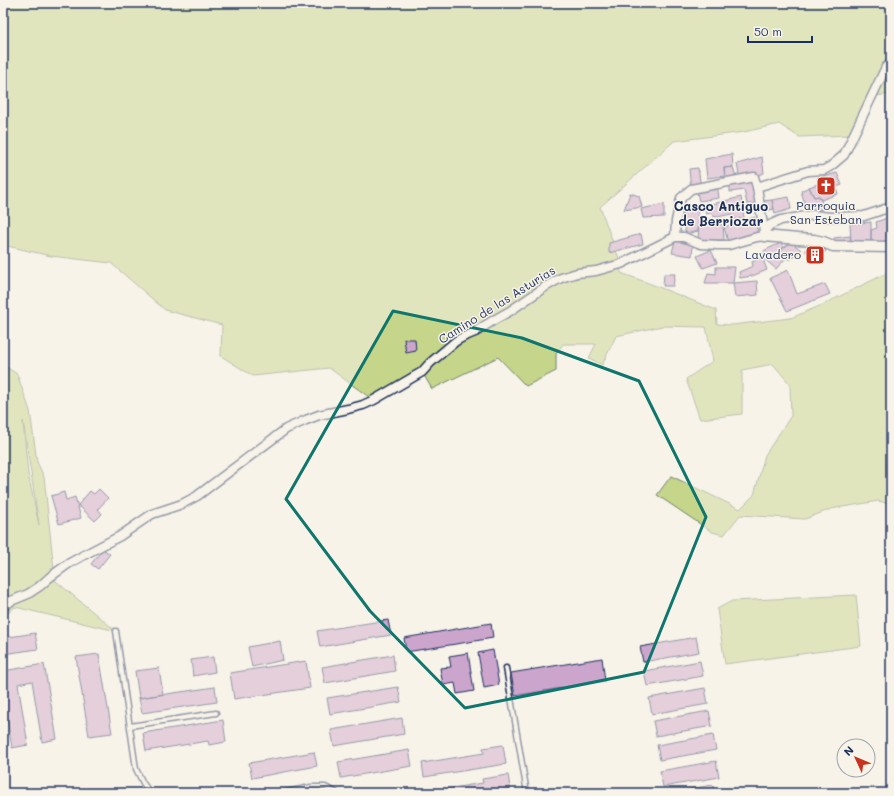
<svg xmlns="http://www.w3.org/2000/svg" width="894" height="796" font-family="Mali,sans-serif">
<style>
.green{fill:#c5d68a;stroke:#708274;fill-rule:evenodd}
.building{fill:#cca5cd;stroke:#1b2f5e}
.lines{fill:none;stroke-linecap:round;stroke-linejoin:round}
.service-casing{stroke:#1b2f5e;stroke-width:7}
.minor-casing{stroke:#1b2f5e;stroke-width:11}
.tertiary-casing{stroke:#1b2f5e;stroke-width:13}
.service{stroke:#f7f3e8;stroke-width:4}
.minor{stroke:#f7f3e8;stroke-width:8}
.tertiary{stroke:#f7f3e8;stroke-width:10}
.marked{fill:none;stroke:#0f766e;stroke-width:3;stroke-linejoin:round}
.labels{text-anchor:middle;stroke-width:3;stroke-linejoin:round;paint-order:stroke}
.poi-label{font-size:12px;fill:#1b2f5e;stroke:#f7f3e8}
.street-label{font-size:12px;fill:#1b2f5e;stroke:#f7f3e8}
.neighbourhood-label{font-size:13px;font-weight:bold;fill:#1b2f5e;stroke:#f7f3e8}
</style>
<rect width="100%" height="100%" fill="#f7f3e8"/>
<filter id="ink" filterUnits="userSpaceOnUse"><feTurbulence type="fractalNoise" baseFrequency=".025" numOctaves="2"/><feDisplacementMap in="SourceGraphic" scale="8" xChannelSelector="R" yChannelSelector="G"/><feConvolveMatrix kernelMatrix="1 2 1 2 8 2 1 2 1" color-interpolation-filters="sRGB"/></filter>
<g filter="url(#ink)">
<path class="green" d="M 3,3 L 891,3 L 891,94 L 868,97 L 849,135 L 799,137 L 779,124 L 744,132 L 674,141 L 600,207 L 621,264 L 620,265 L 621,273 L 651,284 L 716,310 L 717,324 L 732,325 L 791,318 L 822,305 L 891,271 L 891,504 L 878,501 L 831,509 L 805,519 L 740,515 L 724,535 L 712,532 L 657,495 L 671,476 L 740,509 L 754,495 L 765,455 L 791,416 L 790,384 L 773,364 L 742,370 L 742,414 L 700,419 L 686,379 L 713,361 L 706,327 L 662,326 L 616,336 L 602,365 L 589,358 L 596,344 L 563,344 L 556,354 L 556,371 L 526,386 L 498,357 L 432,389 L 422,372 L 369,397 L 329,368 L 253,376 L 221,356 L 222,325 L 165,310 L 111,263 L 51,256 L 3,245 Z
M 3,365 L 17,374 L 30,411 L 37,462 L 44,477 L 54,570 L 51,577 L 116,631 L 15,607 L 3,617 ZM 23,421 L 39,525 L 28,474 Z
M 856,595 L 861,646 L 725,664 L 717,609 L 732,601 Z"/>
<path class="building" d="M 732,154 L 733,167 L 724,168 L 725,176 L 707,178 L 705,159 Z
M 762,157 L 764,173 L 754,177 L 740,180 L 737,164 Z
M 733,167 L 736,177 L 725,180 L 724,168 Z
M 698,168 L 701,187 L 691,189 L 689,169 Z
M 837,173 L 842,185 L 836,187 L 838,194 L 821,200 L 819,196 L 814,197 L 809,187 L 818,184 L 818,178 Z
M 754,177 L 759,204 L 747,204 L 744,190 L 730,192 L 730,182 Z
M 717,184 L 719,198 L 699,201 L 696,188 Z
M 809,187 L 814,197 L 819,196 L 821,200 L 824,209 L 807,211 L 801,191 Z
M 630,193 L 639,196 L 642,207 L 624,210 Z
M 741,197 L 744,218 L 732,220 L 731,214 L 718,217 L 713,216 L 711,213 L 706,214 L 704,206 Z
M 789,197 L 791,209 L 775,214 L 772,200 Z
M 772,200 L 774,209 L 764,211 L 762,201 Z
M 664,204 L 664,217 L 643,218 L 641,209 Z
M 697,206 L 699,220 L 698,231 L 686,234 L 681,209 Z
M 755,217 L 758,235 L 728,242 L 724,227 Z
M 887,218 L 889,241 L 871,243 L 871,230 L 877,228 L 876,222 Z
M 712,219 L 712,225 L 723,224 L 724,240 L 698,240 L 699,220 Z
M 871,222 L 871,243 L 851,242 L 850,224 Z
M 641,234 L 643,244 L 609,253 L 609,243 Z
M 850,236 L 851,242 L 834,244 L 834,238 Z
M 675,241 L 693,245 L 692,256 L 672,253 Z
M 791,242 L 801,250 L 790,260 L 779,252 Z
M 814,242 L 820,246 L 826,251 L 814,260 L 805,250 Z
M 781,243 L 784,247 L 779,252 L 787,257 L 776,269 L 762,257 L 765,250 Z
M 711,250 L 717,263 L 703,268 L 697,256 Z
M 762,257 L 767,270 L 752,276 L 740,278 L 739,272 L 753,266 L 752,262 Z
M 716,267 L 735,267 L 733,283 L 705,283 L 708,273 L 716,274 Z
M 788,270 L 797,294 L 825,284 L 830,294 L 787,311 L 770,278 Z
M 664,274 L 675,274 L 673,286 L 663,286 Z
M 757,281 L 758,295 L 735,297 L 733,283 Z
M 404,339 L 415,339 L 416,351 L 406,353 Z
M 99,489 L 108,498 L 98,509 L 102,514 L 95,521 L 78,505 L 90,491 L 94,494 Z
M 64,492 L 66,500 L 75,497 L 81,518 L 59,524 L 51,496 Z
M 103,549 L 110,554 L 98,569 L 91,564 Z
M 388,620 L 391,635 L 320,647 L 317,631 Z
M 491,623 L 493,638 L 406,652 L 404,638 Z
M 35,633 L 38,649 L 3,654 L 3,638 Z
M 696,637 L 699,652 L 643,662 L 640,647 Z
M 280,641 L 283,660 L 252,667 L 248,647 Z
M 493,650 L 499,685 L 484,688 L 478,653 Z
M 468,653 L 474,691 L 457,694 L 455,683 L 443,685 L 440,668 L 451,667 L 449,656 Z
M 99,654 L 112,733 L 89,736 L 76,657 Z
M 393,655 L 395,671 L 325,683 L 322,667 Z
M 213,657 L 215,672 L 193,676 L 191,660 Z
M 602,658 L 605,681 L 515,696 L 511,673 Z
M 306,661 L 310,688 L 234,699 L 230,673 Z
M 700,661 L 703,676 L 647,686 L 644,671 Z
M 44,664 L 57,739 L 42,742 L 32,681 L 18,684 L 28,745 L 12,748 L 3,694 L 3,671 Z
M 159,668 L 163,694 L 139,698 L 135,671 Z
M 215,687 L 217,702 L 142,713 L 139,698 Z
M 398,687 L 401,702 L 330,714 L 327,698 Z
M 705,688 L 708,704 L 652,714 L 649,698 Z
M 709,711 L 712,726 L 656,736 L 653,721 Z
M 402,718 L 404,734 L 334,746 L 331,730 Z
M 223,720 L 226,742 L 209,745 L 208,741 L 146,751 L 143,733 Z
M 713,735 L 716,750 L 660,760 L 657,745 Z
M 503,745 L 506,764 L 424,777 L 422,763 L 484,753 L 483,748 Z
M 409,750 L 412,766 L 341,778 L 338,762 Z
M 314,752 L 317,766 L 252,778 L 249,763 Z
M 716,761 L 719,777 L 663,787 L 660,771 Z
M 508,775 L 511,793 L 428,793 L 427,792 L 483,783 L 482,779 Z
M 713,785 L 715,793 L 665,793 Z"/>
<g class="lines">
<defs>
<path id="service" d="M 116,631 L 136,769 L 143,783 L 150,793
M 506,668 L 527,793
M 130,726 L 216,713
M 281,793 L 311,787 L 325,787 L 337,793"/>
<path id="minor" d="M 757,187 L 808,171 L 824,170 L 831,166 L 844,155 L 886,67 L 891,63
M 764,231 L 770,225 L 781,220 L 813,215 L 830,217 L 864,216 L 891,207
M 3,607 L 11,601 L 28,594 L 40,586 L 50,577 L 68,564 L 84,555 L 120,536 L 152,514 L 182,504 L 197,496 L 286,429 L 306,420 L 319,415 L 348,409 L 363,405 L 374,400 L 422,372 L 430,363 L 456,341 L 463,337 L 475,332 L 494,320 L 510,311 L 545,287 L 561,278 L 577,273 L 596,271 L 621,264 L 675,237 L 684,237 L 696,242 L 701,244 L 718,245 L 729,245 L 757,237 L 764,236 L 764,231 L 757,187 L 754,177 L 691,189 L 681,198 L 676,221 L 675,237"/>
<path id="tertiary" d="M 764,236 L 798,239 L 814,240 L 823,242 L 833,246 L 891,247"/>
</defs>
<use href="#service" class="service-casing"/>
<use href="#minor" class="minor-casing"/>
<use href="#tertiary" class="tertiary-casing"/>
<use href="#service" class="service"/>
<use href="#minor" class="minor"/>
<use href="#tertiary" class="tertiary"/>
</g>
</g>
<path d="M0 0H894V796H0ZM 393,311 L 522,338 L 639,381 L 706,517 L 644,672 L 465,708 L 370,611 L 286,499 Z" fill="#f7f3e8" fill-opacity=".55" fill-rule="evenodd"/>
<path class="marked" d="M 393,311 L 522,338 L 639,381 L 706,517 L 644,672 L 465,708 L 370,611 L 286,499 Z"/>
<defs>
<symbol id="church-square" viewBox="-11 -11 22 22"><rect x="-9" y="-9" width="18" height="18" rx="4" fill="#c8321e" stroke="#f7f3e8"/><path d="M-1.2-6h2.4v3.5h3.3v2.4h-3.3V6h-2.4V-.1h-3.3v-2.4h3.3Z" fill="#fff"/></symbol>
<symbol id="building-square" viewBox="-11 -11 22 22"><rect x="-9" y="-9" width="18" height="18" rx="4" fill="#c8321e" stroke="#f7f3e8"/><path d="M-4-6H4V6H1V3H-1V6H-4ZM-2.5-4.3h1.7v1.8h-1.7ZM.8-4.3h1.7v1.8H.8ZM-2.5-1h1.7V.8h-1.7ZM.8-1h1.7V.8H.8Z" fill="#fff"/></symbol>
</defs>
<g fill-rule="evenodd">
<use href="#church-square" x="815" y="175" width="22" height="22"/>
<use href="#building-square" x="804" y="244" width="22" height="22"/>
</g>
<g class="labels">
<g class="poi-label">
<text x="826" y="210">Parroquia<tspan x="826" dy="14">San Esteban</tspan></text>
<text x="801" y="259" text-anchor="end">Lavadero</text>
</g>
<g class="street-label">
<text transform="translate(497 305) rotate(-32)" y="4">Camino de las Asturias</text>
</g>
<g class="neighbourhood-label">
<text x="721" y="211">Casco Antiguo<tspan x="721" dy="15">de Berriozar</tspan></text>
</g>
</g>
<rect width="894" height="796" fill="none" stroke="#f7f3e8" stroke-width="16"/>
<rect x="8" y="8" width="878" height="780" fill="none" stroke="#1b2f5e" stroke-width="1.5" filter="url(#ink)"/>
<g transform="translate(856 758) rotate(314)"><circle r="19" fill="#f7f3e8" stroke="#9fa5b1"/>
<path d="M0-3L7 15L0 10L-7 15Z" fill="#c8321e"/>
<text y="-6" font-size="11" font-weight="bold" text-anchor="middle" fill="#1b2f5e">N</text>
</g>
<path d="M748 36v6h64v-6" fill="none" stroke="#1b2f5e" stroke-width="2"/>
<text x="754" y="36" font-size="12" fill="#1b2f5e" stroke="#f7f3e8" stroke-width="3" paint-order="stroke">50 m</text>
</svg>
